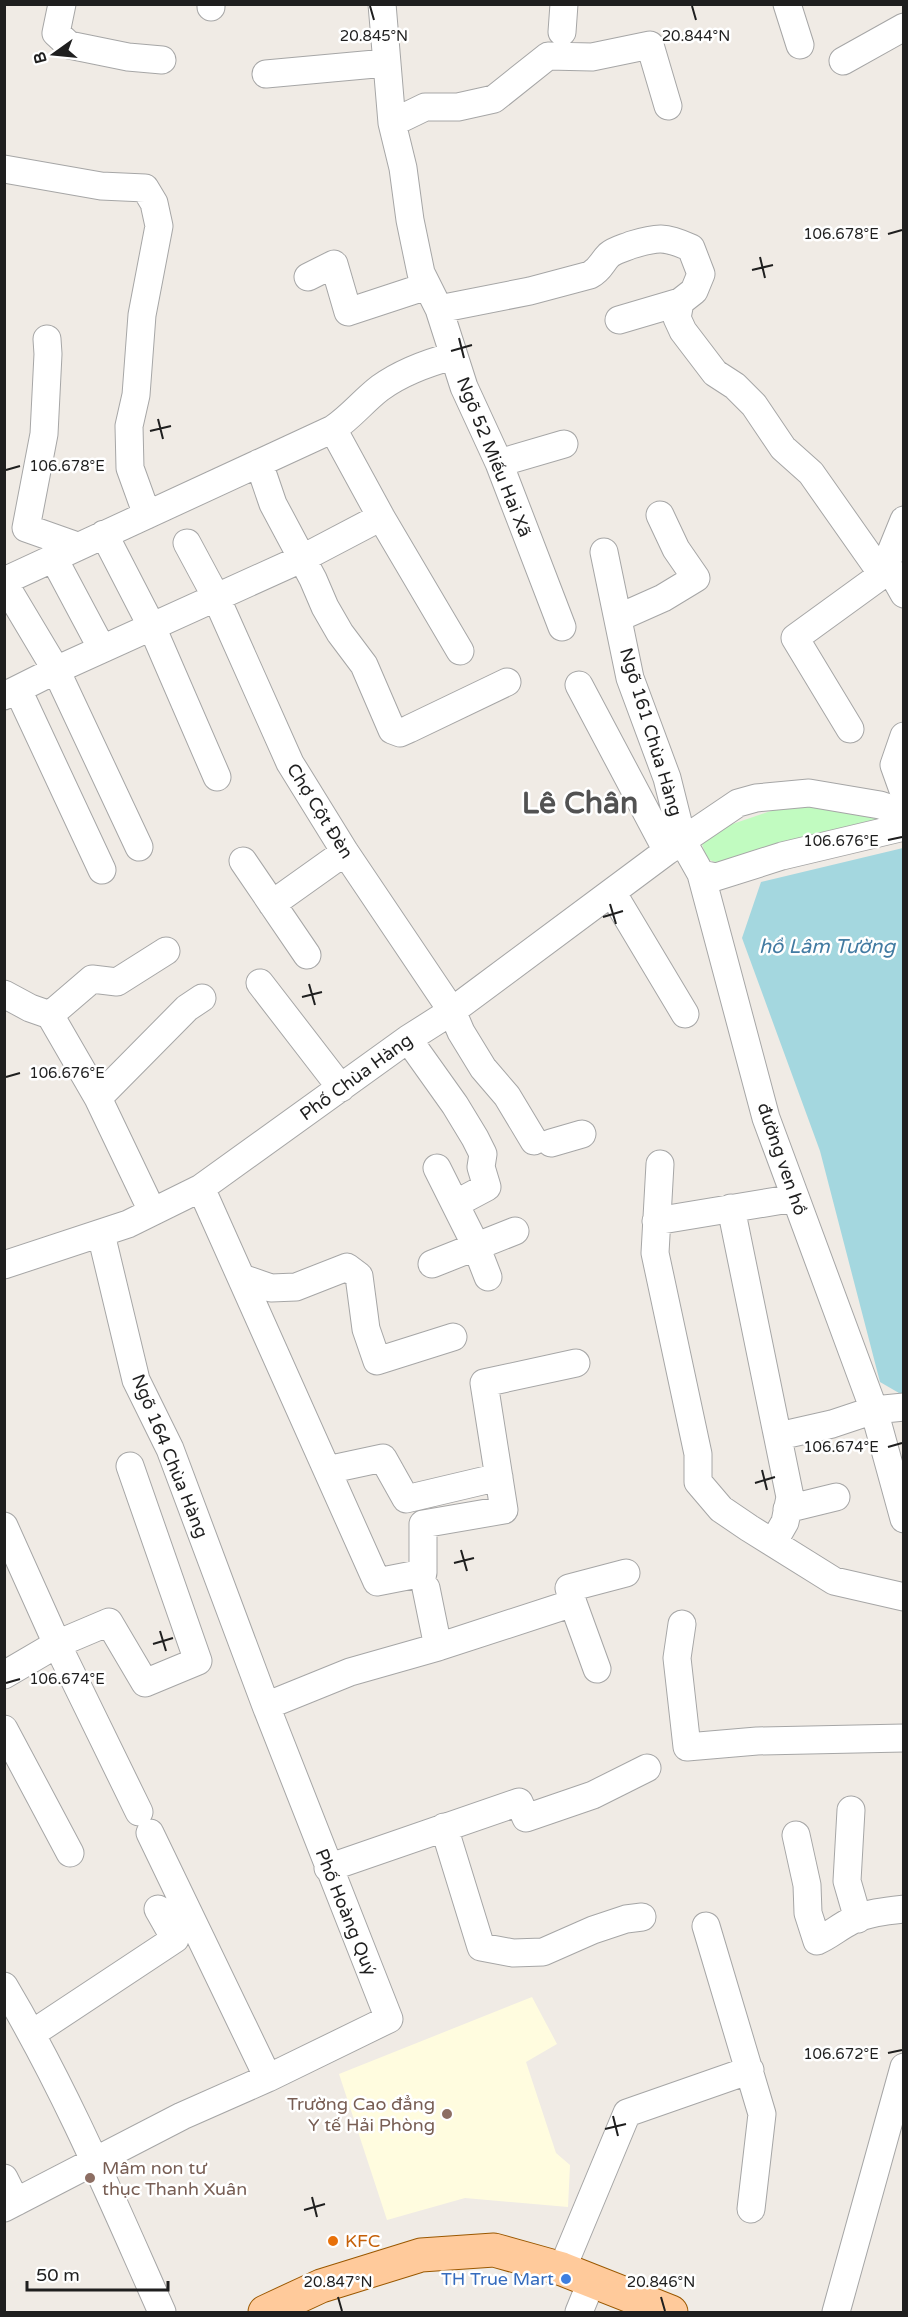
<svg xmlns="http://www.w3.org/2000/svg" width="908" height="2317" font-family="'Varela Round',sans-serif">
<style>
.education{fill:#fffcdf}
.park{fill:#c1fbc0}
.water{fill:#a4d7df}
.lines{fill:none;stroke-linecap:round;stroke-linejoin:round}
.minor-casing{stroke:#a6a6a6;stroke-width:29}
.major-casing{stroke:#9a5800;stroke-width:35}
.minor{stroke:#fff;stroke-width:27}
.major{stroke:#ffca9b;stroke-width:33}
.ticks{fill:none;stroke:#1f1f1f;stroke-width:2}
.education-dot{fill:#8d6e63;stroke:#fff;stroke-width:2}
.food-dot{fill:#e8710a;stroke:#fff;stroke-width:2}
.shop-dot{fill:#3f7fe0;stroke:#fff;stroke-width:2}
.labels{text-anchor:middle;stroke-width:5;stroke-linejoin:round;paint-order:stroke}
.street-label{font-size:18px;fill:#1f1f1f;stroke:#fff}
.education-label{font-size:18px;fill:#785e54;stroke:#fff;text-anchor:end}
.food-label{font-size:18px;fill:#c56008;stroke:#fff;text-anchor:start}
.shop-label{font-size:18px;fill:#366cbe;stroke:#fff;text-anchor:end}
.water-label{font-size:20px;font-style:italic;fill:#427ba2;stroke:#fff}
.town-label{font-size:30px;font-weight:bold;fill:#525252;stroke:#fff}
.ticks-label{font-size:15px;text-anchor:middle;fill:#1f1f1f;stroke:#fff;stroke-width:5;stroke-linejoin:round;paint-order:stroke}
</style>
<rect width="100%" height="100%" fill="#f0ebe5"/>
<path class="education" d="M 532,1997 L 557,2044 L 526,2062 L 556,2153 L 570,2165 L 568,2207 L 465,2198 L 387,2220 L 339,2074 Z"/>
<path class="park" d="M 794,803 L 879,818 L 875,829 L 808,835 L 726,866 L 707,859 L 702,844 L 715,830 Z"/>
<path class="water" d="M 903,848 L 904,1393 L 899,1393 L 880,1382 L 820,1151 L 742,938 L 761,882 Z"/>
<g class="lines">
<defs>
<path id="minor" d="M 62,4 L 56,33 L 69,45 L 128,57 L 162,60
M 211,4 L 211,7
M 382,4 L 392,123 L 403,168 L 410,220 L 421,273 L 439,309 L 464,387 L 499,463 L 562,627
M 787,4 L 800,45
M 562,32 L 564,4
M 843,61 L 904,27
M 266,74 L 386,63
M 392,123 L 425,107 L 458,107 L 494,99 L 548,56 L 592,57 L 650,45 L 668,106
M 4,169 L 101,186 L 145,188 L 154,203 L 159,226 L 142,315 L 136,395 L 129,426 L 130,468 L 147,515
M 308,277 L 334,264 L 348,312 L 427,286
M 680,302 L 677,318 L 683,331 L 715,373 L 735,386 L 754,405 L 783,448 L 811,473 L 882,574
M 439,309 L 530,291 L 590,275 C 601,269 601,263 609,255 C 615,250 624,248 631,245 C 657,237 665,236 691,248 L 701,274 L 694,291 L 680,302 L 619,320
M 47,339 L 48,354 L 44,434 L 26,528 L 77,546
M 333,429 C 352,416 363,401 380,388 C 402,372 427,363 453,356
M 259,463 L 273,504 L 313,579 L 325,607 L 340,633 L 364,665 L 392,730 L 400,733 L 409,729 L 507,682
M 499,463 L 564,444
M 104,534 L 152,627 L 217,777
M 187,543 L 216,597 L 290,763 L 345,852 L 452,1011 L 461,1032 L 483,1068 L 507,1096 L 534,1141
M 604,552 L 630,678 L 667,778 L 683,842 L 701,874 L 716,877 L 782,856 L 904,827
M 53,557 L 102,649
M 882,574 L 904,520
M 4,581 L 333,429 L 381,517 L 460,651
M 4,583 L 56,670 L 139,847
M 618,618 L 663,598 L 696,578 L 676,549 L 660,515
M 579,685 L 667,851
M 18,690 L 102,870
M 4,696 L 56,670 L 301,559 L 381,517
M 850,729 L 795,638 L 890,569 L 904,594
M 904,736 L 894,765 L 904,793
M 243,861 L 307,955
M 701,874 L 766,1118 L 874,1410 L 904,1519
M 612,892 L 685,1014
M 272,904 L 345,852
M 260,983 L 341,1088
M 4,994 L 30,1008 L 50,1015 L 98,1098 L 152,1211
M 50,1015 L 92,979 L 117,982 L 166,951
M 408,1039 L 455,1105 L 475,1138 L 483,1154 L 481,1167 L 487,1187 L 455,1204 L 476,1246 L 488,1277
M 98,1098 L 187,1008 L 202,998
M 551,1143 L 582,1134
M 660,1164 L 655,1253 L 698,1454 L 698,1482 L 721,1509 L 749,1528 L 834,1581 L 904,1597
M 437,1168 L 455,1204
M 201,1188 L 377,1582 L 423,1573 L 423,1524 L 504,1510 L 484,1383 L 576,1363
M 731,1208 L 790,1497 L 785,1522 L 773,1543
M 656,1221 L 795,1198
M 101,1234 L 136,1380 L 170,1449 L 266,1706
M 432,1264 L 515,1231
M 4,1265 L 128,1224 L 201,1188 L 408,1039 L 452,1011 L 667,851 L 738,803 L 756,798 L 809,793 L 880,805 L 904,813
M 242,1278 L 271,1288 L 296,1287 L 347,1267 L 359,1276 L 366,1329 L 377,1361 L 453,1337
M 779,1436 L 832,1424 L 874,1410 L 904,1407
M 327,1470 L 383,1458 L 406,1499 L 499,1477
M 787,1509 L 836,1497
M 4,1526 L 57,1644 L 109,1622 L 145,1683 L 198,1661 L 130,1466
M 426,1588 L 438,1647
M 682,1624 L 677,1658 L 687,1747 L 757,1741 L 904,1738
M 597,1669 L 573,1603 L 569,1588 L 626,1573
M 4,1675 L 57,1644 L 139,1812
M 4,1729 L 70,1853
M 851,1810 L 847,1881 L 858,1919
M 444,1827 L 481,1947 L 513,1953 L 543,1952 L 593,1930 L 626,1919 L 642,1917
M 150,1833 L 268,2078
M 796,1835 L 807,1885 L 808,1913 L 817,1941 C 829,1936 839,1927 851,1921 C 867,1913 886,1911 904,1909
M 328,1868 L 519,1802 L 526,1818 L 593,1795 L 647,1768
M 706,1926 L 762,2114 L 751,2209
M 4,1986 C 66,2090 113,2202 162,2312
M 33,2033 L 175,1939 L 158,1909
M 4,2178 L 16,2202
M 4,2208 L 182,2116 L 268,2078 L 389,2019 L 266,1706 L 350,1672 L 438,1647 L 573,1603
M 562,2269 L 627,2113 L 750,2070
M 579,2312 L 592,2280
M 836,2312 L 904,2067"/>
<path id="major" d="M 265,2312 L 321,2286 L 421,2255 L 494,2250 L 562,2269 L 671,2312"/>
</defs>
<use href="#minor" class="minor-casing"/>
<use href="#major" class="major-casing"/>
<use href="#minor" class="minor"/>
<use href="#major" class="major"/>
</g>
<path class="ticks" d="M 370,6 L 374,20M 692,6 L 696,20M 888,234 L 902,230M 760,257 L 765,278M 752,270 L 773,265M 459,338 L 464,358M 451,351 L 472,345M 158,419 L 163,439M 150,431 L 171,426M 6,470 L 20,466M 888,840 L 902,837M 610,904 L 616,924M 603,917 L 623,911M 309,984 L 315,1005M 302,997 L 322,992M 6,1077 L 20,1073M 888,1447 L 902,1443M 762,1470 L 767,1490M 755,1483 L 775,1477M 461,1550 L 467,1571M 454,1563 L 474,1558M 160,1631 L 166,1651M 153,1644 L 173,1638M 6,1683 L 20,1679M 888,2053 L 902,2050M 613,2116 L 618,2136M 605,2129 L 626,2124M 312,2197 L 317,2217M 304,2210 L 325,2204M 338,2297 L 342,2311M 661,2297 L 665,2311"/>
<g class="education-dot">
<circle cx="447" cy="2114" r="6"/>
<circle cx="90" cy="2178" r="6"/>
</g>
<circle class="food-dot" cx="333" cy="2241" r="6"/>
<circle class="shop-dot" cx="566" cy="2279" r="6"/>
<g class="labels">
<g class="street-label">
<text transform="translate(494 457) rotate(68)" y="6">Ngõ 52 Miếu Hai Xã</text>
<text transform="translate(651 732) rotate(73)" y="6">Ngõ 161 Chùa Hàng</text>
<text transform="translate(320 811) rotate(58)" y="6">Chợ Cột Đèn</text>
<text transform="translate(356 1077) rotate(-36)" y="6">Phố Chùa Hàng</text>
<text transform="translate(782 1159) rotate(71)" y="6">đường ven hồ</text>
<text transform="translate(170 1456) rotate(68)" y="6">Ngõ 164 Chùa Hàng</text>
<text transform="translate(346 1912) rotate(68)" y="6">Phố Hoàng Quý</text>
</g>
<g class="education-label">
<text x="435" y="2110">Trường Cao đẳng<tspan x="435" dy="21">Y tế Hải Phòng</tspan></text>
<text x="102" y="2174" text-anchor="start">Mâm non tư<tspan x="102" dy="21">thục Thanh Xuân</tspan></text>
</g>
<g class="food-label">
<text x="345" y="2247">KFC</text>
</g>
<g class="shop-label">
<text x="554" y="2285">TH True Mart</text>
</g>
<g class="water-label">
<text x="827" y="953">hồ Lâm Tường</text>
</g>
<g class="town-label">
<text x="580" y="813">Lê Chân</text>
</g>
</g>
<g class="ticks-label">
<text x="374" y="41">20.845°N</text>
<text x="696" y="41">20.844°N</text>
<text x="841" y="239">106.678°E</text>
<text x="67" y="471">106.678°E</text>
<text x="841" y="846">106.676°E</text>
<text x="67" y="1078">106.676°E</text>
<text x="841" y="1452">106.674°E</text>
<text x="67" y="1684">106.674°E</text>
<text x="841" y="2059">106.672°E</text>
<text x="338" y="2287">20.847°N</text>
<text x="661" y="2287">20.846°N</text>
</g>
<rect width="908" height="2317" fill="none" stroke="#1f1f1f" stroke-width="12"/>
<g transform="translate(54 54) rotate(255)" stroke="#ffffff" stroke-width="4.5" paint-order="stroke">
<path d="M0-4.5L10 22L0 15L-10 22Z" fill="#1f1f1f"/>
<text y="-9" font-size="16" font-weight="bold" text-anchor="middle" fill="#1f1f1f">B</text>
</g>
<path d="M27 2281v9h141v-9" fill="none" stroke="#1f1f1f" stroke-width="3"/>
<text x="36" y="2281" font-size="18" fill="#1f1f1f" stroke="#ffffff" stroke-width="4.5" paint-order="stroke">50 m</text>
</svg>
